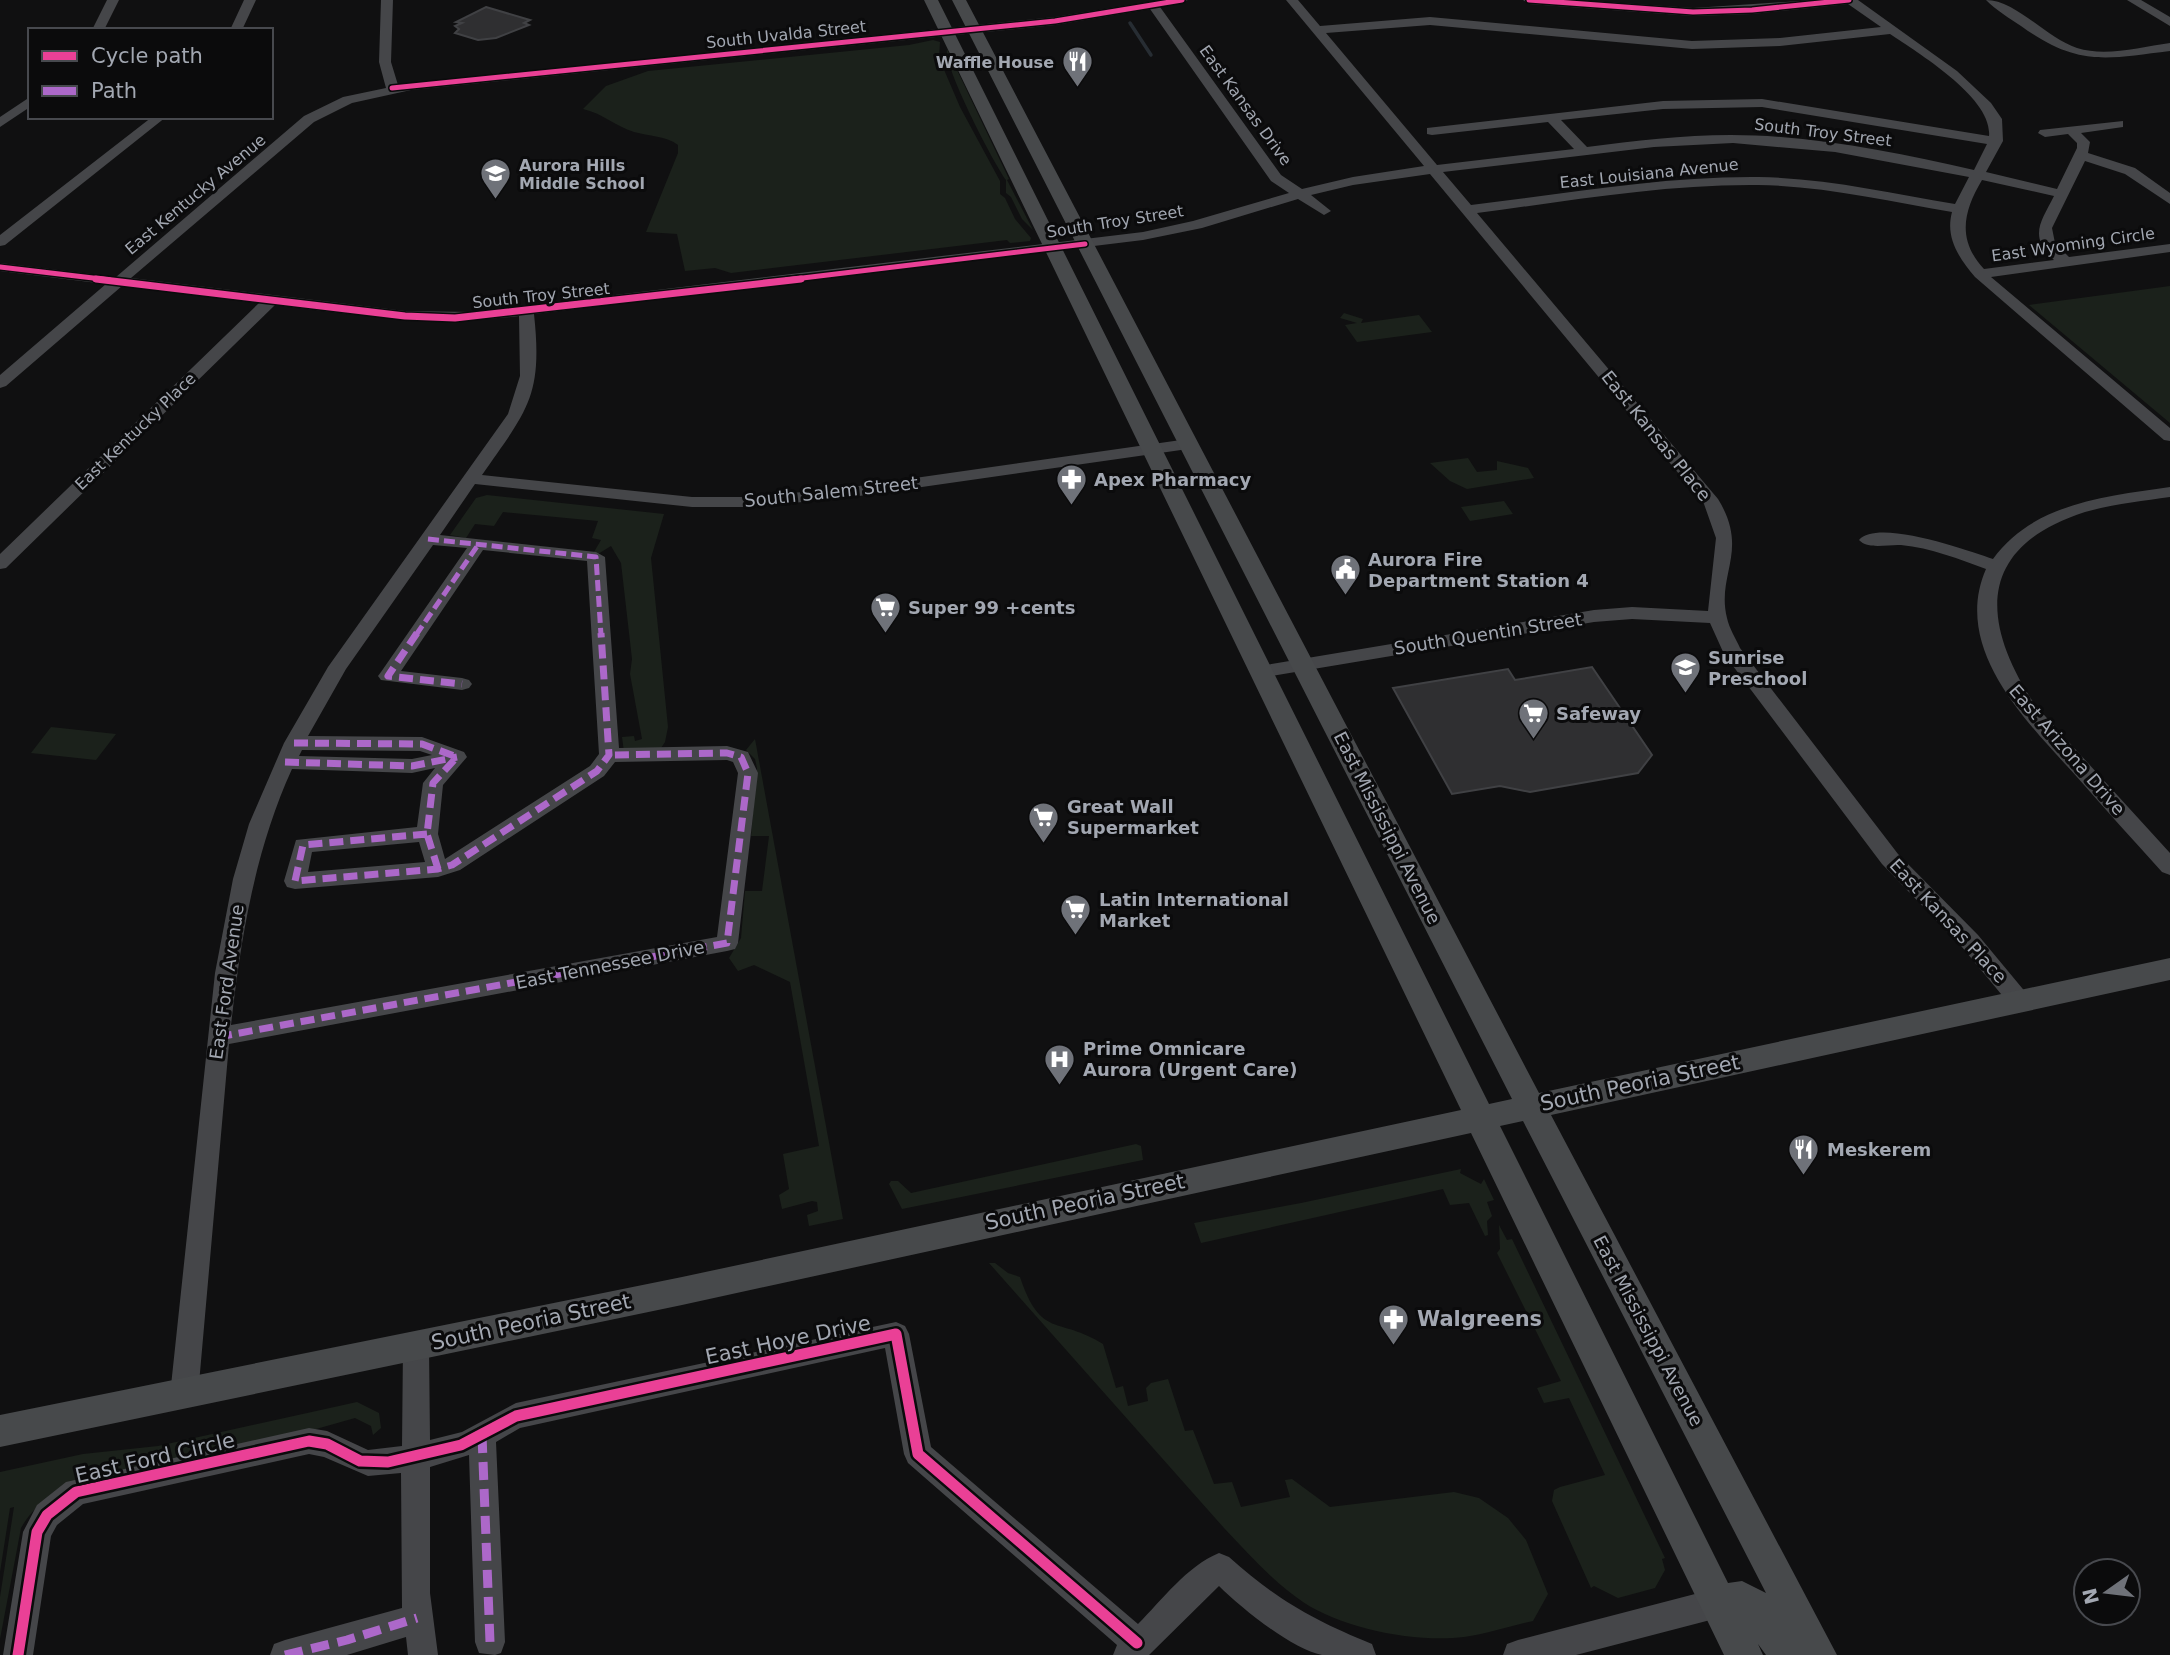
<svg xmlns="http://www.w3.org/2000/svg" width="2170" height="1655" font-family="'DejaVu Sans',sans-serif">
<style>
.green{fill:#1b211b}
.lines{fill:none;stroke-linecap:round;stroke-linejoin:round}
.stream{stroke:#272d33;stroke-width:3.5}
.building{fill:#2f2f31;stroke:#404144;stroke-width:2}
.minor{fill:#454649;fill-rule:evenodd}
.major{fill:#47494b;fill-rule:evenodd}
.quiet-far2{stroke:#ac68c9;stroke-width:5;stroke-dasharray:11 5;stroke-linecap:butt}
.quiet-far1{stroke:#ac68c9;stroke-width:7;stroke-dasharray:14 7;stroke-linecap:butt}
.quiet{stroke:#ac68c9;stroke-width:9;stroke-dasharray:18 9;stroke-linecap:butt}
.cycleway-far2-casing{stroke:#0b0b0c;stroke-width:8}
.cycleway-far1-casing{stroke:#0b0b0c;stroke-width:10}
.cycleway-casing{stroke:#0b0b0c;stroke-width:16}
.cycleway-far2{stroke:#ea4096;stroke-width:5}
.cycleway-far1{stroke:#ea4096;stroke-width:7}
.cycleway{stroke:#ea4096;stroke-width:11}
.labels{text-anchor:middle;stroke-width:6;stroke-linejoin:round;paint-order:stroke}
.far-street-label{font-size:16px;fill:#a2a7b1;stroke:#0b0b0c}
.far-poi-label{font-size:16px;font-weight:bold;fill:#a2a7b1;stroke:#0b0b0c;text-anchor:end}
.street-label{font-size:18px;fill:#a2a7b1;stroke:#0b0b0c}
.poi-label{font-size:18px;font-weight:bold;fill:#a2a7b1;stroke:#0b0b0c;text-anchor:start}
.near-street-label{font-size:21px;fill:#a2a7b1;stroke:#0b0b0c}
.near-poi-label{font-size:21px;font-weight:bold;fill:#a2a7b1;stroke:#0b0b0c;text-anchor:start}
</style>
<rect width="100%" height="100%" fill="#101011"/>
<path class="green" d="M 933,40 L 940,42 L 939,58 L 960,107 L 1000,181 L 1000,194 L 1005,198 L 1015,219 L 1031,238 L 1030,241 L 1010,243 L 1007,240 L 731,273 L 715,268 L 685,271 L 677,234 L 646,232 L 678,153 L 678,145 C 667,136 648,136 634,132 C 615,126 604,114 583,109 L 606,86 L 648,71 L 909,45 Z
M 947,49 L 1009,179 L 1007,180 L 1033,230 L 1022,219 L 1011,197 L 1006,193 L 1006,180 C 993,162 943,66 947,49 Z
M 2170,286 L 2170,423 L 2029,305 Z
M 1344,313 L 1363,319 L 1361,323 L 1419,315 L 1432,332 L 1357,342 L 1345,325 L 1357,323 L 1340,318 Z
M 1468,458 L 1477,472 L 1497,470 L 1497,461 L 1528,468 L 1534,478 L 1467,489 L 1450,481 L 1430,463 Z
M 487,495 L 664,514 L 651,558 L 668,727 L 665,742 L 661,748 L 624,752 L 622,737 L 634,736 L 635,741 L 642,739 L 630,674 L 632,659 L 621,563 L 611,546 L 598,554 L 594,552 L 601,540 L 592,538 L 598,521 L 503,512 L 494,526 L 475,524 L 466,538 L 450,535 L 476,498 Z
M 1504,501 L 1513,514 L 1470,521 L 1461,507 Z
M 51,727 L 116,734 L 96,760 L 31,753 Z
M 755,739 L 843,1219 L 809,1226 L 807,1215 L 818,1211 L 817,1202 L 812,1201 L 782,1209 L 779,1195 L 789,1189 L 783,1154 L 819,1146 L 790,982 L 754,965 L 738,971 L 729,958 L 741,938 L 745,891 L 762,891 L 769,836 L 751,836 L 757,768 L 755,759 L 746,750 Z
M 1136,1144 L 1141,1146 L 1143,1160 L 902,1209 L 889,1184 L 891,1181 L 898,1181 L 911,1193 Z
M 1461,1169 L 1460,1173 L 1481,1184 L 1484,1179 L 1494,1200 L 1487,1202 L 1492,1216 L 1487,1221 L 1488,1235 L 1485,1236 L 1469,1203 L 1450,1205 L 1443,1189 L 1201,1243 L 1194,1223 L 1301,1203 Z
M 1499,1225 L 1507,1240 L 1512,1239 L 1665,1558 L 1662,1559 L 1665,1570 L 1655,1588 L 1618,1598 L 1594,1586 L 1591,1588 L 1552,1501 L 1554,1490 L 1560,1487 L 1605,1475 L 1569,1398 L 1544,1403 L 1537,1388 L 1561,1381 L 1497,1253 L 1500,1249 Z
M 989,1263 L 995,1263 L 1008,1273 L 1020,1277 C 1041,1340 1059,1316 1103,1344 L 1116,1388 L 1123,1386 L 1128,1406 L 1148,1401 L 1146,1388 L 1151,1383 L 1168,1379 L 1185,1431 L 1193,1430 L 1214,1484 L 1232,1482 L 1241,1507 L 1290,1497 L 1285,1480 L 1292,1479 L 1330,1507 L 1454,1492 L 1479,1498 L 1508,1518 L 1526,1540 L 1548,1594 L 1533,1621 C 1510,1626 1487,1634 1464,1637 C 1417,1643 1343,1629 1303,1602 C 1273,1582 1249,1554 1224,1528 Z
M 357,1402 L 379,1413 L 381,1428 L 373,1435 L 371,1426 L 355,1418 L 295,1435 L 68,1487 C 47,1498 33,1507 21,1528 L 0,1639 L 0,1597 L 14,1507 L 10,1508 L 0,1572 L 0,1472 L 83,1454 L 158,1446 Z"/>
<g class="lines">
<path class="stream" d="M 1130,23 L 1151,55"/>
</g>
<path class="building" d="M 486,7 L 530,20 L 524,23 L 529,25 L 496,38 L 478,40 L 455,33 L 459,29 L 455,26 L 462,23 L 456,22 Z
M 1592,667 L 1652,755 L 1638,773 L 1530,792 L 1500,786 L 1452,794 L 1393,688 L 1508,669 L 1515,680 Z"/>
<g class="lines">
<path class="minor" d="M 107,0 L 119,0 L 104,30 L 92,30 Z
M 244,0 L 256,0 L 242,30 L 230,30 Z
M 381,0 L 393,0 L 391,62 L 398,85 L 1055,17 L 1161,0 L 1188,0 L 1160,7 L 1281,175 L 1302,189 L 1353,177 L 1424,166 L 1286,0 L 1298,0 L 1320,26 L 1430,17 L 1692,41 L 1780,38 L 1881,27 L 1848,4 L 1752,14 L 1693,16 L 1529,4 L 1523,0 L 1577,0 L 1693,8 L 1815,0 L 1858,0 L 1957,71 L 1991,103 L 2002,119 L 2003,141 L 1986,172 L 2057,189 L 2077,148 L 2077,143 L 2068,134 L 2045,137 L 2038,133 L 2040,130 L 2123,121 L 2123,127 L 2081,133 L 2090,142 L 2088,153 L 2135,168 L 2170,193 L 2170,204 L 2125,174 L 2085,161 L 2052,228 L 2055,243 L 2069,257 L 2170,244 L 2170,252 L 1991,277 L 2170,428 L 2170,441 L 2164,440 L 1975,277 C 1959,258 1945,238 1952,212 C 1888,201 1823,186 1758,185 C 1664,184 1570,201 1477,213 L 1718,499 C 1750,551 1716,574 1727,618 C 1729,628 1736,639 1740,648 L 1898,854 L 1978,935 L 2027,994 L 2030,1000 L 2027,1006 L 2019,1009 L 2011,1006 L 1962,947 L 1882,864 L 1724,654 L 1710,623 L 1632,619 L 1594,622 L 1260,678 L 1253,676 L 1250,672 L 1253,668 L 1260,666 L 1594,610 L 1632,607 L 1708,611 L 1716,538 L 1704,504 L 1430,174 L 1353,185 L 1311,195 L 1331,211 L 1324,215 L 1298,199 L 1202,228 L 1143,240 L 534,314 C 543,397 527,410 482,475 L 692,497 L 755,497 L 859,486 L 1188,439 L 1196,444 L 1188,449 L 859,496 L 755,507 L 692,507 L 475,484 L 440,535 L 596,552 L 605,557 L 619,748 L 727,746 L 748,752 L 758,773 L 738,943 L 735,949 L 727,951 L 229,1044 L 198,1395 L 194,1404 L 184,1408 L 174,1404 L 170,1395 L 215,973 L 233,879 L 249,824 L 284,743 L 328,667 L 508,414 L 520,376 L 519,316 C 435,326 358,315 275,305 L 6,568 L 0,569 L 0,554 L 259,303 L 122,286 L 6,386 L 0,388 L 0,375 L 106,284 L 0,271 L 0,263 L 116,277 L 304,116 L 343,97 L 386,88 L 379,62 ZM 1150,9 L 1271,181 L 1289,193 L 1193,221 L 1143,232 L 472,312 L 405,311 L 131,278 L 314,122 L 352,103 L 411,90 L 1055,25 ZM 1430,25 L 1692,49 L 1780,46 L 1890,34 C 1918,53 1993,98 1989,136 L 1762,99 L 1663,101 L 1427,128 L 1427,134 L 1432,135 L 1548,122 L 1574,149 L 1437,165 L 1326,33 ZM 1762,107 L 1987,144 L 1974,170 C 1894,152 1812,135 1731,135 C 1682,135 1635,141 1587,147 L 1561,120 L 1663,109 ZM 1733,143 L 1835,152 L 1969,177 L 1955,204 C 1890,193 1825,178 1759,177 C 1662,176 1566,194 1471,205 L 1443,172 L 1654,147 ZM 1982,180 L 2054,196 C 2041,222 2028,236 2054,260 L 1984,269 C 1957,240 1963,212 1982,180 ZM 433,545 L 467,548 L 381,672 L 378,676 L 381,680 L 462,690 L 469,688 L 472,684 L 469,680 L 462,678 L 401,671 L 483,550 L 587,561 L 599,754 L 590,766 L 445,859 L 438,834 L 443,785 L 467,757 L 464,752 L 422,737 L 308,736 L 346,669 ZM 302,750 L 420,751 L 432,755 L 412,759 L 299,756 ZM 727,760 L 733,762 L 738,773 L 717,937 L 231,1025 C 241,937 255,850 292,769 L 412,773 L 435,768 L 423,783 L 417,827 L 296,840 L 284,881 L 287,887 L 295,889 L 438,877 L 460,870 L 604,776 L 615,762 ZM 419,842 L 425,862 L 308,872 L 312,852 Z
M 1986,0 C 2016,0 2046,38 2077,48 C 2106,57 2140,47 2170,43 L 2170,51 C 2105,59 2078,67 2021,26 C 2009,18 1996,10 1986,0 Z
M 2127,0 L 2141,0 L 2170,17 L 2170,26 Z
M 30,97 L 30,107 L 0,127 L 0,117 Z
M 152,117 L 166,117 L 5,245 L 0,246 L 0,235 Z
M 2170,487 L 2170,497 C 2142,501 2113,504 2085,512 C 1976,547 1980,622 2035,705 L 2170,853 L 2170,875 L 2162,872 C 2134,841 2105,809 2077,777 C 2028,723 1951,649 1986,569 C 1959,559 1931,548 1901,545 C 1889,544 1868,550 1859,540 C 1878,518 1969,551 1993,559 C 2033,503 2107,496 2170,487 Z
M 896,1322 L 905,1326 L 909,1334 L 931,1447 L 1138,1624 C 1162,1600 1187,1566 1219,1553 L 1229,1557 C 1277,1600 1313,1620 1372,1644 L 1376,1655 C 1359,1655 1338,1655 1322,1655 C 1292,1649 1241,1608 1219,1586 L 1149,1655 L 1113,1655 L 1117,1645 L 908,1463 L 904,1454 L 885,1348 L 520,1428 L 496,1442 L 505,1642 L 501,1653 L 495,1655 L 479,1653 L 475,1642 L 469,1455 L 430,1467 L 430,1593 L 438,1655 L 408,1655 L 406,1637 L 347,1655 L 270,1655 L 274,1644 L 285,1640 L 402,1608 L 401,1473 L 368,1476 L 324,1457 L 309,1454 L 83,1504 L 57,1525 L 51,1536 L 33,1655 L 3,1655 L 23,1532 L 37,1505 L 66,1482 L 309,1428 L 327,1431 L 368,1450 L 402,1446 L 403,1346 L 407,1337 L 416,1334 L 425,1337 L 429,1346 L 430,1440 L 462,1432 L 516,1403 Z
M 1718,1588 L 1729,1592 L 1733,1603 L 1729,1614 L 1718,1618 L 1576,1655 L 1503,1655 L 1507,1644 L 1518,1640 Z"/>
<path class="major" d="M 924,0 L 938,0 L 1489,1104 L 1512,1099 L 952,0 L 966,0 L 1539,1093 L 2170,958 L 2170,980 L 1551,1115 L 1837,1655 L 1766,1655 L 1758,1644 L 1763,1655 L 1724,1655 L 1471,1133 L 682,1305 L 0,1447 L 0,1415 L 682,1277 L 1461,1110 ZM 1523,1121 L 1766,1593 L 1742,1581 L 1728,1583 L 1500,1126 Z"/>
<path class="quiet-far2" d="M 428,539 L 596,557 L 601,635
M 416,635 L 478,545"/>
<path class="quiet-far1" d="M 417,633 L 388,676 L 462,684
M 294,743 L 422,744 L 457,757
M 285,762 L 412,766 L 457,757
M 427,834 L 303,845 L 295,881 L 438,869 L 452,865 L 597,771 L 609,755 L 601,633
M 438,869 L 427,834 L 433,783 L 457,757
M 218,1037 L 727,943 L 748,773 L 741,757 L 727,753 L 609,755"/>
<path class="quiet" d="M 482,1435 L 490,1642
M 285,1655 L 347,1640 L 417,1618"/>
<defs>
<path id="cycleway-far2" d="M 1529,0 L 1693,12 L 1752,10 L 1849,0
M 392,88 L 1055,21 L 1182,0
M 0,267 L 110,280
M 786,280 L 1085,244"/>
<path id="cycleway-far1" d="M 96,279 L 405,316 L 455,318 L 801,279"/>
<path id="cycleway" d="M 18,1655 L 37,1532 L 47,1515 L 76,1492 L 309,1441 L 327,1444 L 360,1461 L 388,1462 L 461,1445 L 516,1416 L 896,1334 L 918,1454 L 1137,1643"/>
</defs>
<use href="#cycleway-far2" class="cycleway-far2-casing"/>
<use href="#cycleway-far1" class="cycleway-far1-casing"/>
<use href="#cycleway" class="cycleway-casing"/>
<use href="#cycleway-far2" class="cycleway-far2"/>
<use href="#cycleway-far1" class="cycleway-far1"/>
<use href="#cycleway" class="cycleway"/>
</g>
<defs>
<symbol id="restaurant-pin" viewBox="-11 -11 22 30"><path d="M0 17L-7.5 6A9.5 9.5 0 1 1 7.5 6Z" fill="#6f7279" stroke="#0b0b0c"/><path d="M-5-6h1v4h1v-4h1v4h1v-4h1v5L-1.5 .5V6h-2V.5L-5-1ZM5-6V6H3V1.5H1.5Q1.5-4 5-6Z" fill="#fff"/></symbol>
<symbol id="school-pin" viewBox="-11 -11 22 30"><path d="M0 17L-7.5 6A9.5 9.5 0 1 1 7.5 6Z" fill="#6f7279" stroke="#0b0b0c"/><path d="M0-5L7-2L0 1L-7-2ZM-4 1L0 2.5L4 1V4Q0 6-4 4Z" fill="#fff"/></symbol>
<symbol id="pharmacy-pin" viewBox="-11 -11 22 30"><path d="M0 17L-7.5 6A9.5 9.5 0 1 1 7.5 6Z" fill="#6f7279" stroke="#0b0b0c"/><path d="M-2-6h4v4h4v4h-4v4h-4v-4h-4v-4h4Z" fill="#fff"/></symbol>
<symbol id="civic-pin" viewBox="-11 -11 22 30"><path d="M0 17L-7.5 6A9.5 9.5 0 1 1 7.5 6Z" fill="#6f7279" stroke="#0b0b0c"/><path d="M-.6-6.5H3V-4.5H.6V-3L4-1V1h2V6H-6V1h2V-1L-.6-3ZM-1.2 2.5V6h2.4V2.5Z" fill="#fff"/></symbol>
<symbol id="supermarket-pin" viewBox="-11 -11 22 30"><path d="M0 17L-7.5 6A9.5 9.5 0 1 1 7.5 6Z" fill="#6f7279" stroke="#0b0b0c"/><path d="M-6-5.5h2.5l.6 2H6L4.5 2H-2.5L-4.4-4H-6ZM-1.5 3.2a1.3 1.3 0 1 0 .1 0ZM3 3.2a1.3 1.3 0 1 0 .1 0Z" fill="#fff"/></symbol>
<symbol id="hospital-pin" viewBox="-11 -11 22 30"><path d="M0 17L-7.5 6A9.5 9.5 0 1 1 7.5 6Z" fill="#6f7279" stroke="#0b0b0c"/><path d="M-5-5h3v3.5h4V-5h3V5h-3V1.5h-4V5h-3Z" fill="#fff"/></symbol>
</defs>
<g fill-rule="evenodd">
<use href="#restaurant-pin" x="1060" y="44" width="35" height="47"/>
<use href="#school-pin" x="478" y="156" width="35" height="47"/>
<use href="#pharmacy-pin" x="1054" y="462" width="35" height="47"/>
<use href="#civic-pin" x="1328" y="552" width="35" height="47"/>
<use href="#supermarket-pin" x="868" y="590" width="35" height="47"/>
<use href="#school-pin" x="1668" y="650" width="35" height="47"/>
<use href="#supermarket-pin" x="1516" y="696" width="35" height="47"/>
<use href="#supermarket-pin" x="1026" y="800" width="35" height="47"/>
<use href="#supermarket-pin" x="1058" y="892" width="35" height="47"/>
<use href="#hospital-pin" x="1042" y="1042" width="35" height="47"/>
<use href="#restaurant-pin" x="1786" y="1132" width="35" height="47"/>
<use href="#pharmacy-pin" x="1376" y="1302" width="35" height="47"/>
</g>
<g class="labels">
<g class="far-street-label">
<text transform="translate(786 34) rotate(-6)" y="6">South Uvalda Street</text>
<text transform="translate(1246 105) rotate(54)" y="6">East Kansas Drive</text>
<text transform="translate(1823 132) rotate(7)" y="6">South Troy Street</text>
<text transform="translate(1649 173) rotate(-6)" y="6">East Louisiana Avenue</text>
<text transform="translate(195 194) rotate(-40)" y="6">East Kentucky Avenue</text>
<text transform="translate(1115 221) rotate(-9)" y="6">South Troy Street</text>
<text transform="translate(2073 244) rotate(-8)" y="6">East Wyoming Circle</text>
<text transform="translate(541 295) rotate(-6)" y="6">South Troy Street</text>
<text transform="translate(135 431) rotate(-44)" y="6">East Kentucky Place</text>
</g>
<g class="far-poi-label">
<text x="1054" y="68">Waffle House</text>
<text x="519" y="171" text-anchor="start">Aurora Hills<tspan x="519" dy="18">Middle School</tspan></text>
</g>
<g class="street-label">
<text transform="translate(1656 436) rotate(51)" y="6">East Kansas Place</text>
<text transform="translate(831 492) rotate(-6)" y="6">South Salem Street</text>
<text transform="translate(1488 634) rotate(-9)" y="6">South Quentin Street</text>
<text transform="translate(2067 750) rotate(49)" y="6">East Arizona Drive</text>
<text transform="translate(1387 828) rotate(63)" y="6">East Mississippi Avenue</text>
<text transform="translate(1948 921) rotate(47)" y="6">East Kansas Place</text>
<text transform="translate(610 965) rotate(-11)" y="6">East Tennessee Drive</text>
<text transform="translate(227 982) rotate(-82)" y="6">East Ford Avenue</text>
<text transform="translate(1648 1331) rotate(62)" y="6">East Mississippi Avenue</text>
</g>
<g class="poi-label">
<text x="1094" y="486">Apex Pharmacy</text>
<text x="1368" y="566">Aurora Fire<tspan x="1368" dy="21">Department Station 4</tspan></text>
<text x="908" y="614">Super 99 +cents</text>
<text x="1708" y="664">Sunrise<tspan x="1708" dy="21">Preschool</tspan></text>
<text x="1556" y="720">Safeway</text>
<text x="1067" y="813">Great Wall<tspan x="1067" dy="21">Supermarket</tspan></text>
<text x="1099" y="906">Latin International<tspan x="1099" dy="21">Market</tspan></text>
<text x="1083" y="1055">Prime Omnicare<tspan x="1083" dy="21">Aurora (Urgent Care)</tspan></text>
<text x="1827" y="1156">Meskerem</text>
</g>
<g class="near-street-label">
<text transform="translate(1640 1083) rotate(-12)" y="7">South Peoria Street</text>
<text transform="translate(1085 1202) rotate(-12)" y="7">South Peoria Street</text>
<text transform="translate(531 1322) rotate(-12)" y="7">South Peoria Street</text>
<text transform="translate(788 1340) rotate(-12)" y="7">East Hoye Drive</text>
<text transform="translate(155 1458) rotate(-13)" y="7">East Ford Circle</text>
</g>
<g class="near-poi-label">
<text x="1417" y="1326">Walgreens</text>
</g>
</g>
<rect x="28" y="28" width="245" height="91" fill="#0b0b0c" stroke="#47494e" stroke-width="2"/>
<rect x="42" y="51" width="35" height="10" fill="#ea4096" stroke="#47494e" stroke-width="2"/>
<text x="91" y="63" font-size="21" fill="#a2a7b1">Cycle path</text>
<rect x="42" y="86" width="35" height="10" fill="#ac68c9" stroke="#47494e" stroke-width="2"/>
<text x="91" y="98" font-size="21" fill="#a2a7b1">Path</text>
<g transform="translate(2107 1592) rotate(256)"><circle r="33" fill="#0b0b0c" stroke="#47494e" stroke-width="2"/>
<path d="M0-5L12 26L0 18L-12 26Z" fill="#6f7279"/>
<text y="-10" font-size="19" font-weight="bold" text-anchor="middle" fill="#a2a7b1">N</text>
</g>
</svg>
